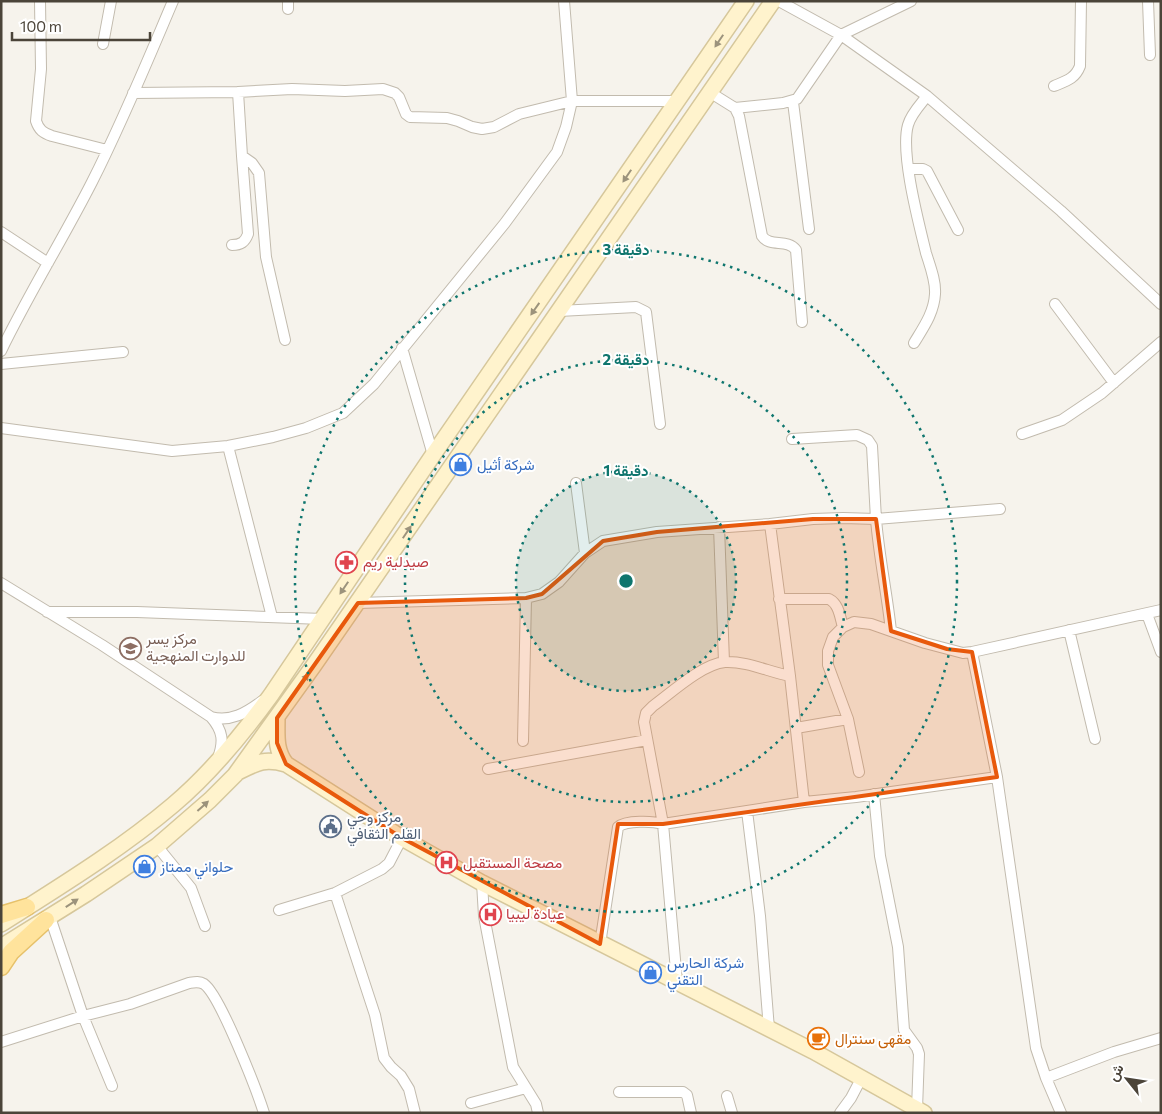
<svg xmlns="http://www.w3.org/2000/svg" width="1162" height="1114" font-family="Commissioner,Vazirmatn,sans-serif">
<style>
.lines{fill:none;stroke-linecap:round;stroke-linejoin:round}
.minor-casing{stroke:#c2bbae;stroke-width:12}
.secondary-casing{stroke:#d6c79b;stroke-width:18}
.primary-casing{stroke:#e6c16a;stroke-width:19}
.minor{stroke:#fff;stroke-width:10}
.secondary{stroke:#fff3cd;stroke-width:15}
.primary{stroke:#ffe39c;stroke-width:16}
.oneway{fill:#9c937c}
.marked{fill:#e8590c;fill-opacity:0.2;stroke:#e8590c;stroke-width:4;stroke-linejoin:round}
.ring{fill:none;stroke:#0f766e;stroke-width:2.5;stroke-dasharray:2.5 5}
.labels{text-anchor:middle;stroke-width:4;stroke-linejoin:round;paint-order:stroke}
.shop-label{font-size:15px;fill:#366cbe;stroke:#fff;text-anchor:start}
.health-label{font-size:15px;fill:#be3a42;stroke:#fff;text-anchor:start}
.education-label{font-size:15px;fill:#785e54;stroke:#fff;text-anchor:start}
.service-label{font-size:15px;fill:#4e5e75;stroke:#fff;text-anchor:start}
.food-label{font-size:15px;fill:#c56008;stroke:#fff;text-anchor:start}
.centre{fill:#0f766e;stroke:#fff;stroke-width:2.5}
.ring-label{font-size:15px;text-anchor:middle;font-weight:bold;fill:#0f766e;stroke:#fff;stroke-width:4;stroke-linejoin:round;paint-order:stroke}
</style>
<rect width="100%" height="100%" fill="#f6f3ec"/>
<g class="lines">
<defs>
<path id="minor" d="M 40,1 L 41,69 L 36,121 C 39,130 43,133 52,136 L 107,150
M 288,1 L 288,9
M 779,1 L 841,35 L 927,96 L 1061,211 L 1161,304
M 1148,1 L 1150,55
M 103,44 L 111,1
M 1054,86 C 1066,81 1075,79 1080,66 L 1081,1
M 238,92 L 242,156 L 252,163 L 259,173 L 266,257 L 285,340
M 133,93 L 238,92 L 292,89 L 345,91 L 383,89 L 395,93 L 399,97 L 406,114 L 410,117 L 447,118 L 458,121 L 472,127 L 482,129 L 494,127 L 519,114 L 572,101 L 678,101
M 711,93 L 735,108 L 739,116 L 762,236 C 770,248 787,238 796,250 L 802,322
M 793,102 L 809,229
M 735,108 L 783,103 L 797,99 L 841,35 L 911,1
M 909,169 L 923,169 L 927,171 L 958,230
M 1,232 L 48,263
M 232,245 C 241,245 245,242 248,234 L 242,156
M 1055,304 L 1114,383
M 559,311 L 636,307 L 646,312 L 660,424
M 914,343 C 923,328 934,313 935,294 C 936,281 930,266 926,253 C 919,224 900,153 908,125 C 911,114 920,105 927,96
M 402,348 L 433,455
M 1,351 C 29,293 63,239 92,182 C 122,123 147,62 173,1
M 1,364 L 123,352
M 1,428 L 172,451 L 228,446 L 273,437 L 306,428 L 343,413 L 374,384 L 505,223 L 557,152 L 566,127 L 572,101 L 564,1
M 1022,434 L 1062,420 L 1102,393 L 1161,342
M 792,439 L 857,435 L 868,440 L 872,446 L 876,519 L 1000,509
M 228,446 L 272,617
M 576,483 L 585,553
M 770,524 L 790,676 L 804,802
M 719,527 L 724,662
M 1,583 L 102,645 L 211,717 C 223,731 224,741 218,758
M 779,599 L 829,599 C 839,604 840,617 843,627
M 358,603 L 526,598 L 542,594 L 559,582 L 585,553 L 603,541 L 657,532 L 770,524 L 813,519 L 843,518 L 876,519 C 879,557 887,593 891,631
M 47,612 L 137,612 L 323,619
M 1147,614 L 1161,652
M 1069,630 L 1095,739
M 972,652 L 997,777
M 211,717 C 231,722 246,713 262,701
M 796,728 L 848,719
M 523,741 L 526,598
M 488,769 L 647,740
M 859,772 L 848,719 L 828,665 L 828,651 L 833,637 L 843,627 L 854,622 L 871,624 L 925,643 L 963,653 L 972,652 L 1161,610
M 874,794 L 880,856 L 898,947 L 904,1030 L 917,1048 L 919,1054 L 917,1109
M 747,811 L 760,916 L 769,1029
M 157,846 L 191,888 L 205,926
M 482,883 L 484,916 L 513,1067 L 536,1104 L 538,1113
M 335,893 L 375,1015 L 384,1058 L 391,1067 L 401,1076 L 409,1089 L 415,1113
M 279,910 L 335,893 L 382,869 L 389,863 L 402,838
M 50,917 L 83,1016 L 112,1086
M 600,944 L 618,827 C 626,820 653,821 663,824 L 644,722 L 646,713 L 653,706 C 671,693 702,664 725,662 C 747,661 769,672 790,676
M 677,982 L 663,824 L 804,802 L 856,797 L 997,777 L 1036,1048 L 1046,1078 L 1061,1113
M 1,1042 L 83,1016 L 130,1004 L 189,983 C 195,982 199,981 204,984 C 220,995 257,1091 264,1113
M 1046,1078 L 1114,1052 L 1161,1038
M 619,1092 L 683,1092 L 687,1095 L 691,1113
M 727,1096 L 732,1113
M 471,1103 L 526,1088
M 840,1113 L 851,1098 L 862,1077"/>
<path id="secondary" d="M 277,718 C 277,735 275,750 286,764
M 238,772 C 258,762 265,758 286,764 L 402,838 L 482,883 L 813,1051 L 924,1113
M 1,924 C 59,887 120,850 173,805 C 211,773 242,735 271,695 L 433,455 L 746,1
M 1,947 L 86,894 L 157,846 L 210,800 L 235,775 L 314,665 L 773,1"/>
<path id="primary" d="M 1,915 L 27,907
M 1,967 L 11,952 L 46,920"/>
</defs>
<use href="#minor" class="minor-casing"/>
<use href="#secondary" class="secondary-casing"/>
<use href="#primary" class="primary-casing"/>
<use href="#minor" class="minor"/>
<use href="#secondary" class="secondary"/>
<use href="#primary" class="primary"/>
</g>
<defs><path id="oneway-solid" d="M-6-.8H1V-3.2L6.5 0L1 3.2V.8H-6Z" transform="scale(1.25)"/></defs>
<g class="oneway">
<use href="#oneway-solid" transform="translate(719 41) rotate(124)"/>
<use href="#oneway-solid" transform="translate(627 176) rotate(124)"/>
<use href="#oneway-solid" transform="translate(535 309) rotate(125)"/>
<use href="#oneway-solid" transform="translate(407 532) rotate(-56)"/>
<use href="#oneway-solid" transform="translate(344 588) rotate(124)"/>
<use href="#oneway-solid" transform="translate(304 680) rotate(-55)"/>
<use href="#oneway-solid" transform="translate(203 806) rotate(-42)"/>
<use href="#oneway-solid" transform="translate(72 903) rotate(-33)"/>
</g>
<path class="marked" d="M 813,519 L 876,519 L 891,631 L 947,649 L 972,652 L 997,777 L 663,824 L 618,824 L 600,944 L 402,838 L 286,764 L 277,743 L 277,718 L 358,603 L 526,598 L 542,594 L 603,541 L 657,532 Z"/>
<circle cx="626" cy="581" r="110" fill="#0f766e" fill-opacity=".12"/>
<g class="ring">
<circle cx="626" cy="581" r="110"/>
<circle cx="626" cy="581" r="221"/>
<circle cx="626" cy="581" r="331"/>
</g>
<defs>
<symbol id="shop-ring" viewBox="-11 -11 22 22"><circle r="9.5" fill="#fff" stroke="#3f7fe0" stroke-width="1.5"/><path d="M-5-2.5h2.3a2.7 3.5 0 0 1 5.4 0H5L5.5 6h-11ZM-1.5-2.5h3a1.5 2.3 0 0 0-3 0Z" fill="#3f7fe0"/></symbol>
<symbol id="pharmacy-ring" viewBox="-11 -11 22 22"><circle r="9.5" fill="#fff" stroke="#e0444e" stroke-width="1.5"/><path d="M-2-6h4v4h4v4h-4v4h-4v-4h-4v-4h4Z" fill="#e0444e"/></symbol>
<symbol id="school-ring" viewBox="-11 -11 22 22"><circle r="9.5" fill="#fff" stroke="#8d6e63" stroke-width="1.5"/><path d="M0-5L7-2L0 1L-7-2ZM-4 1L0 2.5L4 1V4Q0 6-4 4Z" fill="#8d6e63"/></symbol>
<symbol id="civic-ring" viewBox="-11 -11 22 22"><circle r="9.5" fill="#fff" stroke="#5c6f8a" stroke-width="1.5"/><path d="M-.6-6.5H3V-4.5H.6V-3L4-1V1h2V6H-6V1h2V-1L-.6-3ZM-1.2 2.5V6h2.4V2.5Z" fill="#5c6f8a"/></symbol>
<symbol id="hospital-ring" viewBox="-11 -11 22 22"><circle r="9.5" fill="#fff" stroke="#e0444e" stroke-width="1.5"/><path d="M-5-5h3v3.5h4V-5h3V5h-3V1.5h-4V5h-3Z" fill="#e0444e"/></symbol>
<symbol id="cafe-ring" viewBox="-11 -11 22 22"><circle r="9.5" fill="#fff" stroke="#e8710a" stroke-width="1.5"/><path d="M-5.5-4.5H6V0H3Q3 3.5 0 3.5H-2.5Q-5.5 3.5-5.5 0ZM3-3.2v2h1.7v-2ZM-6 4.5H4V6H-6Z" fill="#e8710a"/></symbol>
</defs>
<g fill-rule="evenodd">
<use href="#shop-ring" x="448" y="452" width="25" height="25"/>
<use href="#pharmacy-ring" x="334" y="550" width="25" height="25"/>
<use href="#school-ring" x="118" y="636" width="25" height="25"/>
<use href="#civic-ring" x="318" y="814" width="25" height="25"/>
<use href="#hospital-ring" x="434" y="850" width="25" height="25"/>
<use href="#shop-ring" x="132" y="854" width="25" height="25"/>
<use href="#hospital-ring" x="478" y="902" width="25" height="25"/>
<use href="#shop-ring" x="638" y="960" width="25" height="25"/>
<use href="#cafe-ring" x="806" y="1026" width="25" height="25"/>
</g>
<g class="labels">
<g class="shop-label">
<text x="477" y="470">شركة أثيل</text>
<text x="160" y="872">حلواني ممتاز</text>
<text x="667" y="968">شركة الحارس<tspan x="667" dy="17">التقني</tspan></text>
</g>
<g class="health-label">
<text x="363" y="567">صيدلية ريم</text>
<text x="463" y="868">مصحة المستقبل</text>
<text x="506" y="919">عيادة ليبيا</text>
</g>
<g class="education-label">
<text x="146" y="644">مركز يسر<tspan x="146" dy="17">للدوارت المنهجية</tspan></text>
</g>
<g class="service-label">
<text x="347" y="822">مركز وحي<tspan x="347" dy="17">القلم الثقافي</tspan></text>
</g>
<g class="food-label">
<text x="835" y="1044">مقهى سنترال</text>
</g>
</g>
<circle cx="626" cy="581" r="8" class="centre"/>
<g class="ring-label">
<text x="626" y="255">3 دقيقة</text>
<text x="626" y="365">2 دقيقة</text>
<text x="626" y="476">1 دقيقة</text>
</g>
<rect width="1162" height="1114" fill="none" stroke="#4b4439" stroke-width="5"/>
<g transform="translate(1127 1079) rotate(300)" stroke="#ffffff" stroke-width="4" paint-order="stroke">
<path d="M0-4L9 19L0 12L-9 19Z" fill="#4b4439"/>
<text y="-8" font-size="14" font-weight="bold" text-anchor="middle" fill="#4b4439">ش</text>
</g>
<path d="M12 32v8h138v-8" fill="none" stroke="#4b4439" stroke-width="2.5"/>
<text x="20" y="32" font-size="15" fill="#4b4439" stroke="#ffffff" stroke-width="4" paint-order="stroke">100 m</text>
</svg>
